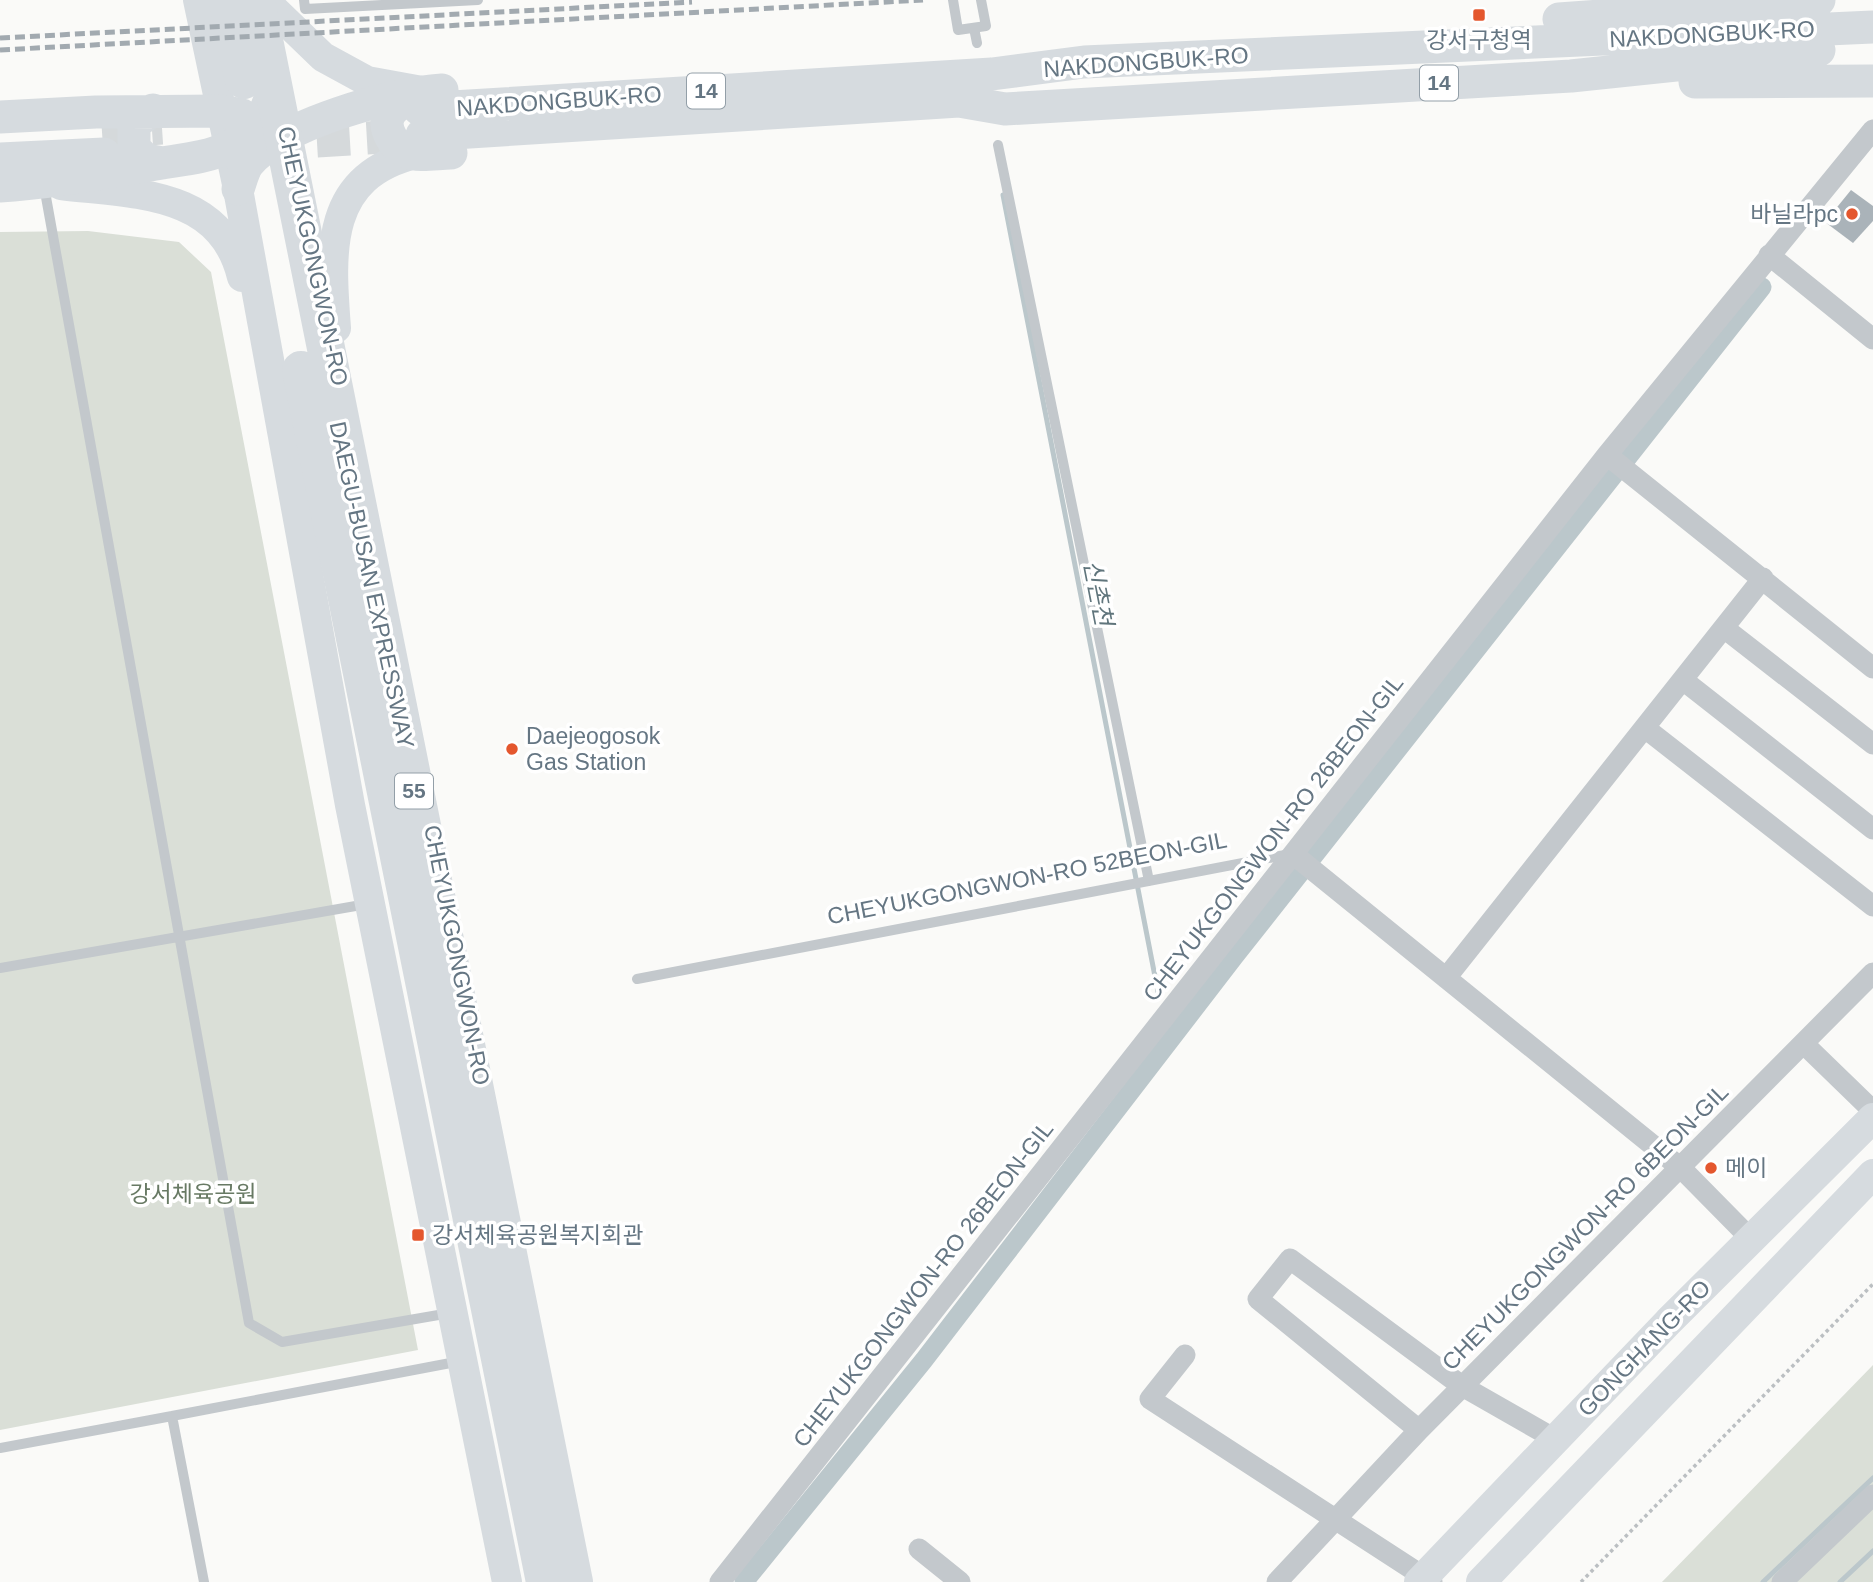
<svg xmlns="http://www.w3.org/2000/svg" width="1873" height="1582" font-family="Arial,'Noto Sans KR',sans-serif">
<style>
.green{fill:#dadfd7}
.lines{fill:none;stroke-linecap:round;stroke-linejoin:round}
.stream{stroke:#bbc7cb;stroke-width:5}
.canal{stroke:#bbc7cb;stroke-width:19}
.building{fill:#aab3b9}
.primary-tunnel{stroke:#d5d9db;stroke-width:33;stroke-dasharray:33 17;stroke-linecap:butt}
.path{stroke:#bbbfc2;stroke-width:3.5;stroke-dasharray:3.5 3.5;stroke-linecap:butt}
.lane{stroke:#c3c8cc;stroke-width:10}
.street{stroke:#c3c8cc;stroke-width:21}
.secondary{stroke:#d6dbdf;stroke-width:30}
.primary{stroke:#d6dbdf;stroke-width:33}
.highway{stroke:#d6dbdf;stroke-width:38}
.rail{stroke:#a2aab0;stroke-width:5;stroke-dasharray:10 5;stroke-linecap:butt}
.poi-dot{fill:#e4572e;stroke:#fff;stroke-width:2.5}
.labels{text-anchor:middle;stroke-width:7;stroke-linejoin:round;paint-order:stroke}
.shield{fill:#fff;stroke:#939fa8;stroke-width:2}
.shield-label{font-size:21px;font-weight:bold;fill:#657683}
.street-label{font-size:23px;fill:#657683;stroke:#fff}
.poi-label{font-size:23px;fill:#657683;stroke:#fff;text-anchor:start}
.park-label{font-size:23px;fill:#687a64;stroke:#fff}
.water-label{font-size:24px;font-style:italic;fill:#60757c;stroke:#fff}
</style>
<rect width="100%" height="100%" fill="#fafaf8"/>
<path class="green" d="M 88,231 L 179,242 L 211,272 L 418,1350 L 0,1430 L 0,232 Z
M 1873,1365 L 1873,1582 L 1662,1582 Z"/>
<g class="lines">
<path class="stream" d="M 1003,195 L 1159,997
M 1166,1030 L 1168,1043
M 1763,1582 L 1873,1478
M 1840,1582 L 1873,1551"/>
<path class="canal" d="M 744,1582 L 924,1360 L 1234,957 L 1762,287"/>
</g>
<path class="building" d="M 1851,190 L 1873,206 L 1873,221 L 1853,243 L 1825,222 Z"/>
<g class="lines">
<path class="primary-tunnel" d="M 102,132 L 162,128
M 267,144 L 419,135"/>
<path class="path" d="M 1581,1582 L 1873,1284"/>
<path class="lane" d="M 304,0 L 305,9 L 478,0
M 953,0 L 958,30 L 986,26 L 981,0
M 974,28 L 977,43
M 998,145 L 1149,881
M 44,186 L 249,1323 L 282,1342 L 450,1313
M 0,968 L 367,904
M 637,979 L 1290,854
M 0,1448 L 172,1416
M 204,1582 L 172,1416 L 461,1361"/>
<path class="street" d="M 1769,255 L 1873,339
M 1607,455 L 1873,668
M 1724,628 L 1873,744
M 1683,680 L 1873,829
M 1645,728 L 1873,906
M 1293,854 L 1682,1169 L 1751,1239
M 1446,978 L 1763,578
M 1804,1044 L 1873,1111
M 1185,1355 L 1150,1399 L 1432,1582
M 1419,1430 L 1258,1299 L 1290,1259 L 1462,1386 L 1555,1439
M 919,1549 L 960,1582
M 720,1582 L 1607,455 L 1873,130
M 1277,1582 L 1419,1430 L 1873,973
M 1782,1582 L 1873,1495"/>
<path class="secondary" d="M 198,0 L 238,189 L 350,805 L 507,1582
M 264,0 L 323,57 L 367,81 L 422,91
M 61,185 C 133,194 221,190 242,277
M 336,328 C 330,250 325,176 416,154
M 1419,1582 L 1668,1322 L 1873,1118
M 1481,1582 L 1873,1174"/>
<path class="primary" d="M 1559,19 L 1819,0
M 1695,82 L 1873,81
M 415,95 C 397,104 379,115 391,137 C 394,143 399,149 406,152 C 420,157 437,153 451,153
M 419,109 L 992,74 L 1084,62 L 1873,27
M 153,110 L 134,124 L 134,148 L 146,160 L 163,163
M 0,117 L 96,112 L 221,111 L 242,115 L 272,137
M 422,135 L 959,101 L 1005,109 L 1571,76 L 1819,50
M 0,159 L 104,154
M 0,186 C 51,183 100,173 150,165 C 176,160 205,159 229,147 C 256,133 273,109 272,78
M 238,189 C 241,181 243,171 248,164 C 278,125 393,93 442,90"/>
<path class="highway" d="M 228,0 L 244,80
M 256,0 L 574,1582
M 301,370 L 545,1582"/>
<path class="rail" d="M 0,38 L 692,2
M 0,50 L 923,0"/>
</g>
<g class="poi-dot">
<rect x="1472" y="8" width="14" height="14" rx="3.5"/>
<circle cx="1852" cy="214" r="7"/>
<circle cx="512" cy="749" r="7"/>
<circle cx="1711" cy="1168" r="7"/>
<rect x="411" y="1228" width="14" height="14" rx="3.5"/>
</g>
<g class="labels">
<g class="shield">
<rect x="1420" y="65.5" width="38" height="35" rx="5"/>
<rect x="687" y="73.5" width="38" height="35" rx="5"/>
<rect x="395" y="773.5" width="38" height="35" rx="5"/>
</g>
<g class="shield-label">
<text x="1439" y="90">14</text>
<text x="706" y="98">14</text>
<text x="414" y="798">55</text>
</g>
<g class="street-label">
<text transform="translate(1712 34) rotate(-3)" y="8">NAKDONGBUK-RO</text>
<text transform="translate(1146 62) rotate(-4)" y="8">NAKDONGBUK-RO</text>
<text transform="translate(559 101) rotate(-4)" y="8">NAKDONGBUK-RO</text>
<text transform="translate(313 256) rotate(78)" y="8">CHEYUKGONGWON-RO</text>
<text transform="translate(372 585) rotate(78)" y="8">DAEGU-BUSAN EXPRESSWAY</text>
<text transform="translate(1273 838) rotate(-52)" y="8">CHEYUKGONGWON-RO 26BEON-GIL</text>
<text transform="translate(1027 878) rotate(-11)" y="8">CHEYUKGONGWON-RO 52BEON-GIL</text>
<text transform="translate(457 955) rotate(79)" y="8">CHEYUKGONGWON-RO</text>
<text transform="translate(1585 1227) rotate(-45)" y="8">CHEYUKGONGWON-RO 6BEON-GIL</text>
<text transform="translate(923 1284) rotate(-52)" y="8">CHEYUKGONGWON-RO 26BEON-GIL</text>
<text transform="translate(1644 1348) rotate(-46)" y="8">GONGHANG-RO</text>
</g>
<g class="poi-label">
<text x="1479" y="48" text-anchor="middle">강서구청역</text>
<text x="1838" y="222" text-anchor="end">바닐라pc</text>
<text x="526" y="744">Daejeogosok<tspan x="526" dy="26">Gas Station</tspan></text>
<text x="1725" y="1176">메이</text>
<text x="432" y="1243">강서체육공원복지회관</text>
</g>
<g class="park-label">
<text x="193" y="1202">강서체육공원</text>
</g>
<g class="water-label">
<text transform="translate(1098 593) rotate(79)" y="8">신촌천</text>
</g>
</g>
</svg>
